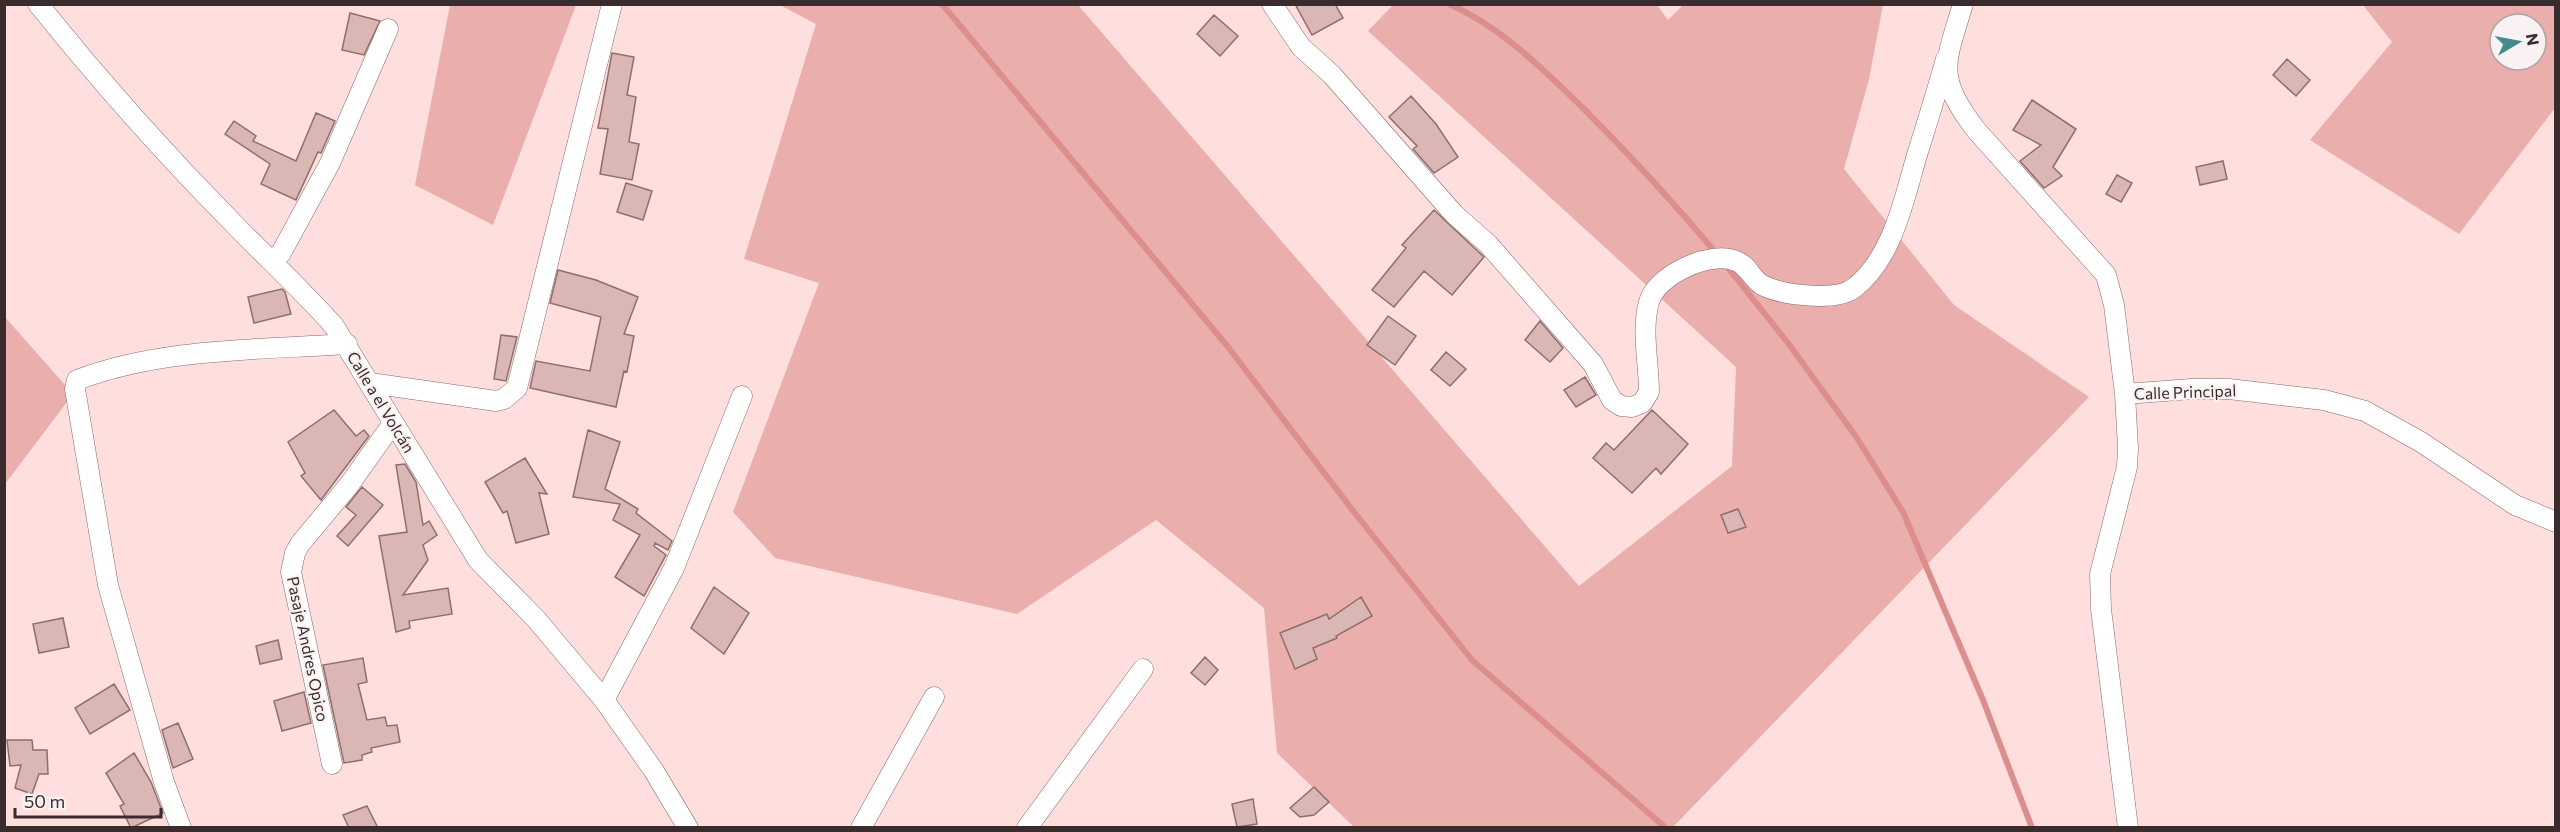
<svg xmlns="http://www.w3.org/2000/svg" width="2560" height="832" font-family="Commissioner,sans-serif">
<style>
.green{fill:#eaaeac;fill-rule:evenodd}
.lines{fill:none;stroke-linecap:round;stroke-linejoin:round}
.stream{stroke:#dc8e8c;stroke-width:6}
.building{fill:#dab6b4;stroke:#8f6e6c;stroke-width:1.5}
.minor-casing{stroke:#896867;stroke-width:21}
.minor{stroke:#fff;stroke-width:20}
.labels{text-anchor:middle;stroke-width:4.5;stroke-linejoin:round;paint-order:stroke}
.street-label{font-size:16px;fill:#3a2c2c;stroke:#faf2f2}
</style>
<rect width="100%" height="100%" fill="#fedfdd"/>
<path class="green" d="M 2552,4 L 2556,7 L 2555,108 L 2459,234 L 2310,140 L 2392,42 L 2363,5 ZM 2500,24 L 2536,24 L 2536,60 L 2500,60 Z
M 450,5 L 576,5 L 493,225 L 415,185 Z
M 780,5 L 1078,5 L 1579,586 L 1732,466 L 1736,367 L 1368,31 L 1393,5 L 1657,5 L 1668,20 L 1683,5 L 1883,5 L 1869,79 L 1844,169 L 1954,305 L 2089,397 L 1673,827 L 1354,827 L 1277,753 L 1264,608 L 1156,520 L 1017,614 L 775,558 L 733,512 L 819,283 L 744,259 L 816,24 Z
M 4,316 L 73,394 L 5,484 L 4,484 Z"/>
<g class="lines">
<path class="stream" d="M 942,4 L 1228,347 L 1354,512 L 1472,660 L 1666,828
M 1449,4 C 1501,27 1543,69 1583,108 C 1630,155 1674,203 1717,254
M 1725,264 L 1788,343 L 1857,438 L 1903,512 L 1983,700 L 2032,828"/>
</g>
<path class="building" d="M 1295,4 L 1335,4 L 1343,18 L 1312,35 Z
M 350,13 L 380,21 L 364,55 L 342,50 Z
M 1214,15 L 1238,36 L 1220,56 L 1197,34 Z
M 612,53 L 634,57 L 627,95 L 636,97 L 629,142 L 639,144 L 632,180 L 600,174 L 608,129 L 598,128 Z
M 2287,59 L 2310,80 L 2296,96 L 2273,75 Z
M 1411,96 L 1436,124 L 1458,157 L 1434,173 L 1413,149 L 1417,146 L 1389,117 Z
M 2032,100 L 2076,129 L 2053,167 L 2062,176 L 2044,188 L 2020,161 L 2041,145 L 2013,130 Z
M 316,113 L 335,121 L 321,153 L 318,152 L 296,200 L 261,184 L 270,164 L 225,134 L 234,121 L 256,136 L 253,141 L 296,161 Z
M 2223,161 L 2227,179 L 2200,185 L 2196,167 Z
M 2117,175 L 2132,183 L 2121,202 L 2106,194 Z
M 626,183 L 652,191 L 643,220 L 617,212 Z
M 1434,210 L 1484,257 L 1452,295 L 1424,271 L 1394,307 L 1372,290 L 1406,248 L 1402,245 Z
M 558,270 L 596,280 L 638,297 L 624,334 L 634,336 L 627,372 L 624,371 L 616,407 L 530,388 L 536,361 L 590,371 L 601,317 L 550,303 Z
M 282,289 L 285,292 L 291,314 L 254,323 L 248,297 Z
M 1388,316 L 1416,336 L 1395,365 L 1367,345 Z
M 1540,321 L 1563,348 L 1550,362 L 1525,340 Z
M 501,335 L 517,337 L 506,381 L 494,379 Z
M 1446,352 L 1466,369 L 1450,386 L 1431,370 Z
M 1585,377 L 1596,395 L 1576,407 L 1564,390 Z
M 334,410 L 356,436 L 364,430 L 369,436 L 321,500 L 301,476 L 305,473 L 288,442 Z
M 1652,410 L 1688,444 L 1661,474 L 1656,468 L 1632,493 L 1593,458 L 1606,443 L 1614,450 Z
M 588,430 L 620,442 L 605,489 L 638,509 L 636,513 L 672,541 L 668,550 L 655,543 L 654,546 L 666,555 L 644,596 L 615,577 L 640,535 L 613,520 L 620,504 L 573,497 Z
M 525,458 L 547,494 L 539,493 L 549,534 L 516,543 L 507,511 L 503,513 L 485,482 Z
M 405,464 L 416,482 L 423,525 L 429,521 L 437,535 L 423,545 L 428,560 L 403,595 L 448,588 L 452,614 L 409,621 L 410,628 L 396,632 L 379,536 L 407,532 L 396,465 Z
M 362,487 L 383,505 L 348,546 L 337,536 L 356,515 L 346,507 Z
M 1738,509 L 1746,527 L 1728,533 L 1721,515 Z
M 714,587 L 749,613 L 724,654 L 691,628 Z
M 1361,597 L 1372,616 L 1336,636 L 1337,638 L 1313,648 L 1317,659 L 1295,669 L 1280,633 L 1327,614 L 1329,619 Z
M 63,618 L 69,647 L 39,653 L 33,624 Z
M 278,640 L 282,659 L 260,664 L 256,646 Z
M 1205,657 L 1218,670 L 1205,685 L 1191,673 Z
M 363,658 L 367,682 L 358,684 L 367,720 L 385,717 L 387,726 L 397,725 L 400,742 L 371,748 L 372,752 L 362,755 L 362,760 L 344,763 L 323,665 Z
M 114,684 L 130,710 L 90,734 L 75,708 Z
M 304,692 L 311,723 L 282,731 L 274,701 Z
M 178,723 L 193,759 L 173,768 L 162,730 Z
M 7,740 L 32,740 L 33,750 L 47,750 L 48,774 L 39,774 L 32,794 L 15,788 L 21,765 L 10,766 Z
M 134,753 L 151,782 L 163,813 L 131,828 L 120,806 L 124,804 L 106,773 Z
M 1314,787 L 1329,802 L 1314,815 L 1300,817 L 1290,808 Z
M 1253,799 L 1257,824 L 1237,827 L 1232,804 Z
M 367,806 L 378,828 L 349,828 L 343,815 Z"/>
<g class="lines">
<defs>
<path id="minor" d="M 38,4 C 99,80 164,153 232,222 C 266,257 302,290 334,326 L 478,560 L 536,619 L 604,700 L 654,771 L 688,828
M 1272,4 L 1301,47 L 1332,75 L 1454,214 L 1488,244 L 1593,364 L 1612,400 L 1621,406 L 1632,407 L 1642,403 L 1649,392 C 1649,363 1641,331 1649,302 C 1656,275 1711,250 1736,261 C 1748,265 1751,278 1762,285 C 1782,295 1836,302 1854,288 C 1893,258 1904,199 1917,155 C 1927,123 1937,91 1946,59
M 1963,4 C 1945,64 1935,76 1976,130 L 2106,275 L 2114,305 L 2125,394 L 2128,448 L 2127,467 L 2100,574 L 2101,609 L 2128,828
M 272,261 L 281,253 L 330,163 L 388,29
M 370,383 L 496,401 L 504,399 L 517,388 L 612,4
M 2125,394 L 2191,389 L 2229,389 L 2324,400 L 2365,411 L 2421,442 L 2515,505 L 2556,522
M 604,700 L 674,568 L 742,396
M 332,764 L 291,572 L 295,553 L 300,544 L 349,485 L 393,423
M 181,828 L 164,782 L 108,585 L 75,389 L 77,380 C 161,348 257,350 347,344
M 861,828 L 934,697
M 1027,828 L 1143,669"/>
</defs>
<use href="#minor" class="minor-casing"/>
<use href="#minor" class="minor"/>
</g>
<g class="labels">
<g class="street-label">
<text transform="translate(2185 392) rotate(-2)" y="6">Calle Principal</text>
<text transform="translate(381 402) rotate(59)" y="6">Calle a el Volcán</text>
<text transform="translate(308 649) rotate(78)" y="6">Pasaje Andres Opico</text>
</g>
</g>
<rect width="2560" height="832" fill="none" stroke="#3a2c2c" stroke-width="12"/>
<g transform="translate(2518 42) rotate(80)"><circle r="28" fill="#faf2f2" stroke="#ada3a3" stroke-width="1.5"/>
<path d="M0-4.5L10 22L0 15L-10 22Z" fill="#438a8f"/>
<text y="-9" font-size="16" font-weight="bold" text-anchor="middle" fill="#3a2c2c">N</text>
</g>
<path d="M15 808v9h146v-9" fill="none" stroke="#3a2c2c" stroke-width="3"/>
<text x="24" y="808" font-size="18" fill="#3a2c2c" stroke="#faf2f2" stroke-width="4.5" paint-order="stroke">50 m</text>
</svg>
